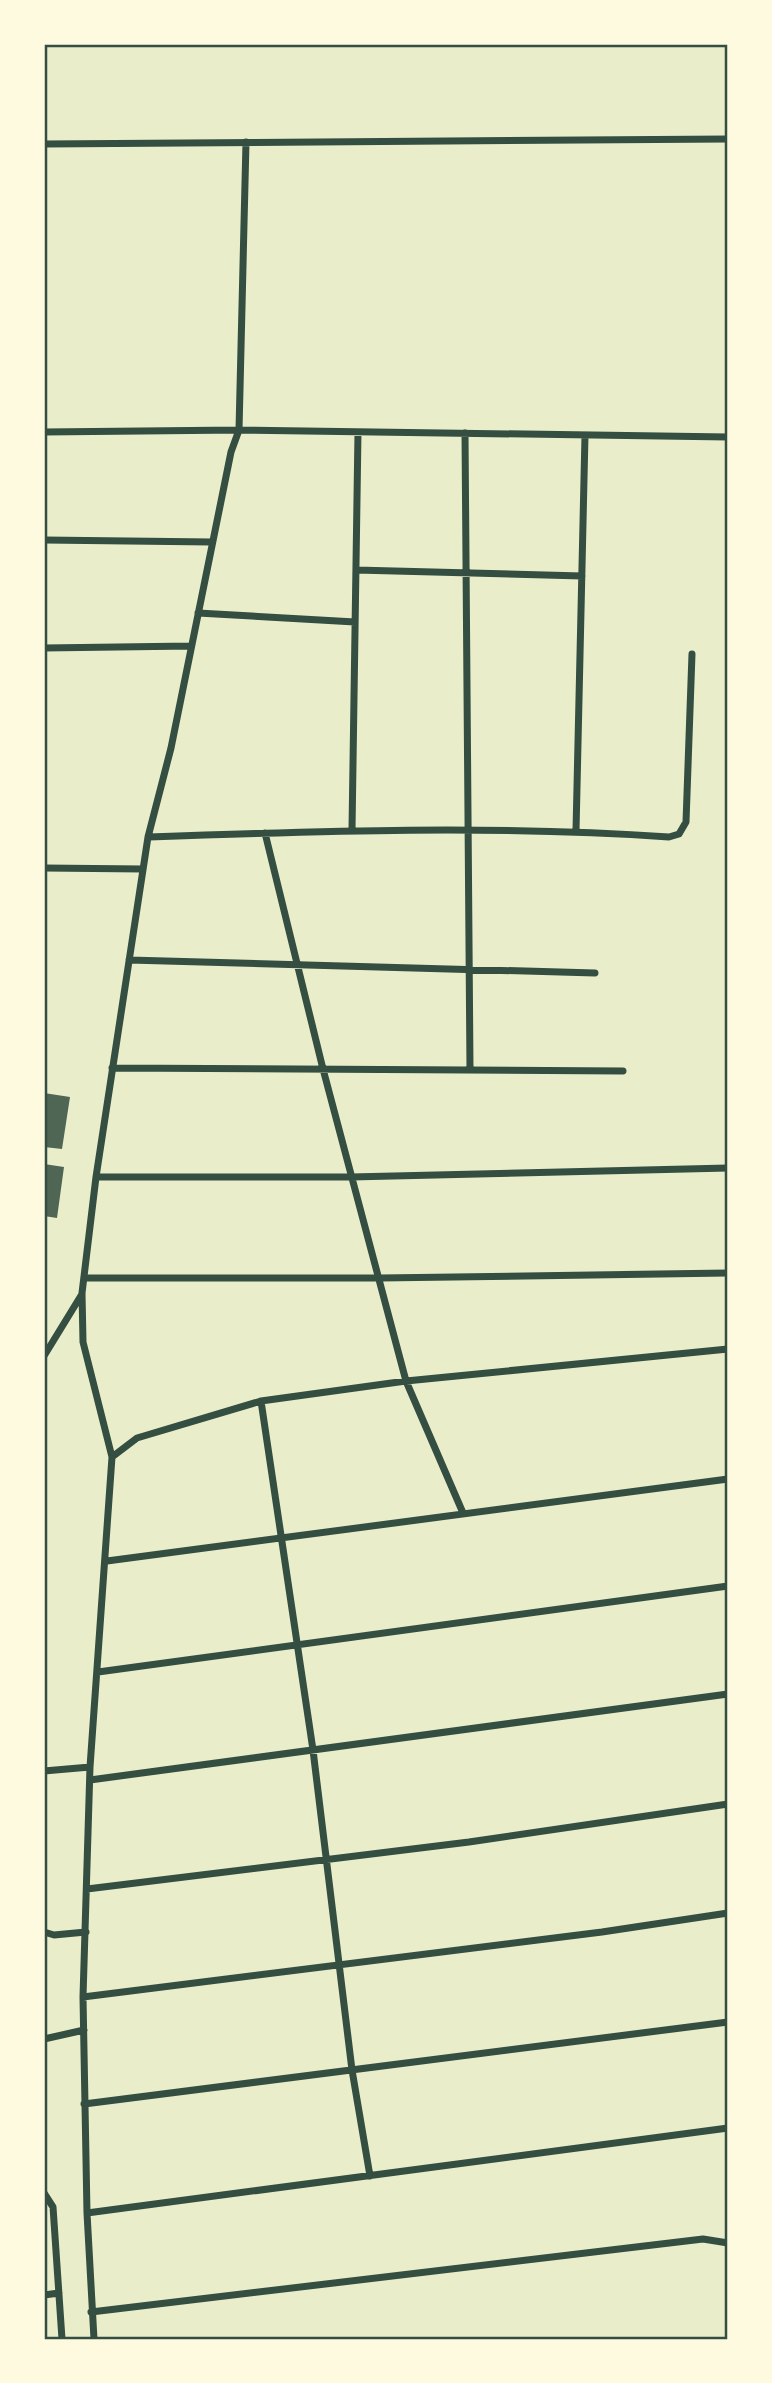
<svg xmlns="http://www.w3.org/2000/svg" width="772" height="2383" font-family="'Sofia Sans Condensed',sans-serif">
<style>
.building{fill:#4f6655}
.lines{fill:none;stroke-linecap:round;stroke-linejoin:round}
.minor{stroke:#344e41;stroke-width:7}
.neatline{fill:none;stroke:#344e41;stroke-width:2.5}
</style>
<rect width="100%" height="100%" fill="#e9edc9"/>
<path class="building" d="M 44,1093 L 70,1097 L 62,1149 L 44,1147 Z
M 44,1164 L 64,1167 L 57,1218 L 44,1216 Z"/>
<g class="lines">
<path class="minor" d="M 44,144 L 728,139
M 44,432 L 239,430 L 246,142
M 465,433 L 470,1070
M 44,540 L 212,542
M 356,570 L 582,576
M 198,613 L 355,622
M 44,648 L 191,646
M 352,830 L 358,432
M 576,831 L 585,435
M 265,833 L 323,1069 L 406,1381 L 463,1513
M 148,837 C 322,831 495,825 669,837 L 679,834 L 686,822 L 692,654
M 44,868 L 143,869
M 129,960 L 595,973
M 112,1068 L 623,1071
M 96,1177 L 351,1177 L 728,1168
M 85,1278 L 380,1278 L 728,1273
M 44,1356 L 82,1294
M 261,1401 L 313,1750 L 352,2070 L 370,2176
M 112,1457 L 83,1342 L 82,1293 L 96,1177 L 148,837 L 171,748 L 231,452 L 239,430 L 728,437
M 107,1561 L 728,1479
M 98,1672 L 728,1586
M 44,1771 L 90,1767
M 90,1780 L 728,1694
M 87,1889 L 469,1842 L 728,1804
M 44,1932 L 54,1935 L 86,1932
M 83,1997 L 602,1932 L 728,1913
M 44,2039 L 84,2030
M 84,2104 L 728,2022
M 44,2193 L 53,2207 L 62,2339
M 87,2213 L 728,2128
M 44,2295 L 59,2293
M 91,2312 L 703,2239 L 728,2243
M 94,2339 L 87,2213 L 83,1997 L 90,1767 L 112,1457 L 137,1438 L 261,1401 L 406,1381 L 728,1349"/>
</g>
<rect width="772" height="2383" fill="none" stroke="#fefae0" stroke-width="91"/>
<rect x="46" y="46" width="680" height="2292" class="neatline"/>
</svg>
